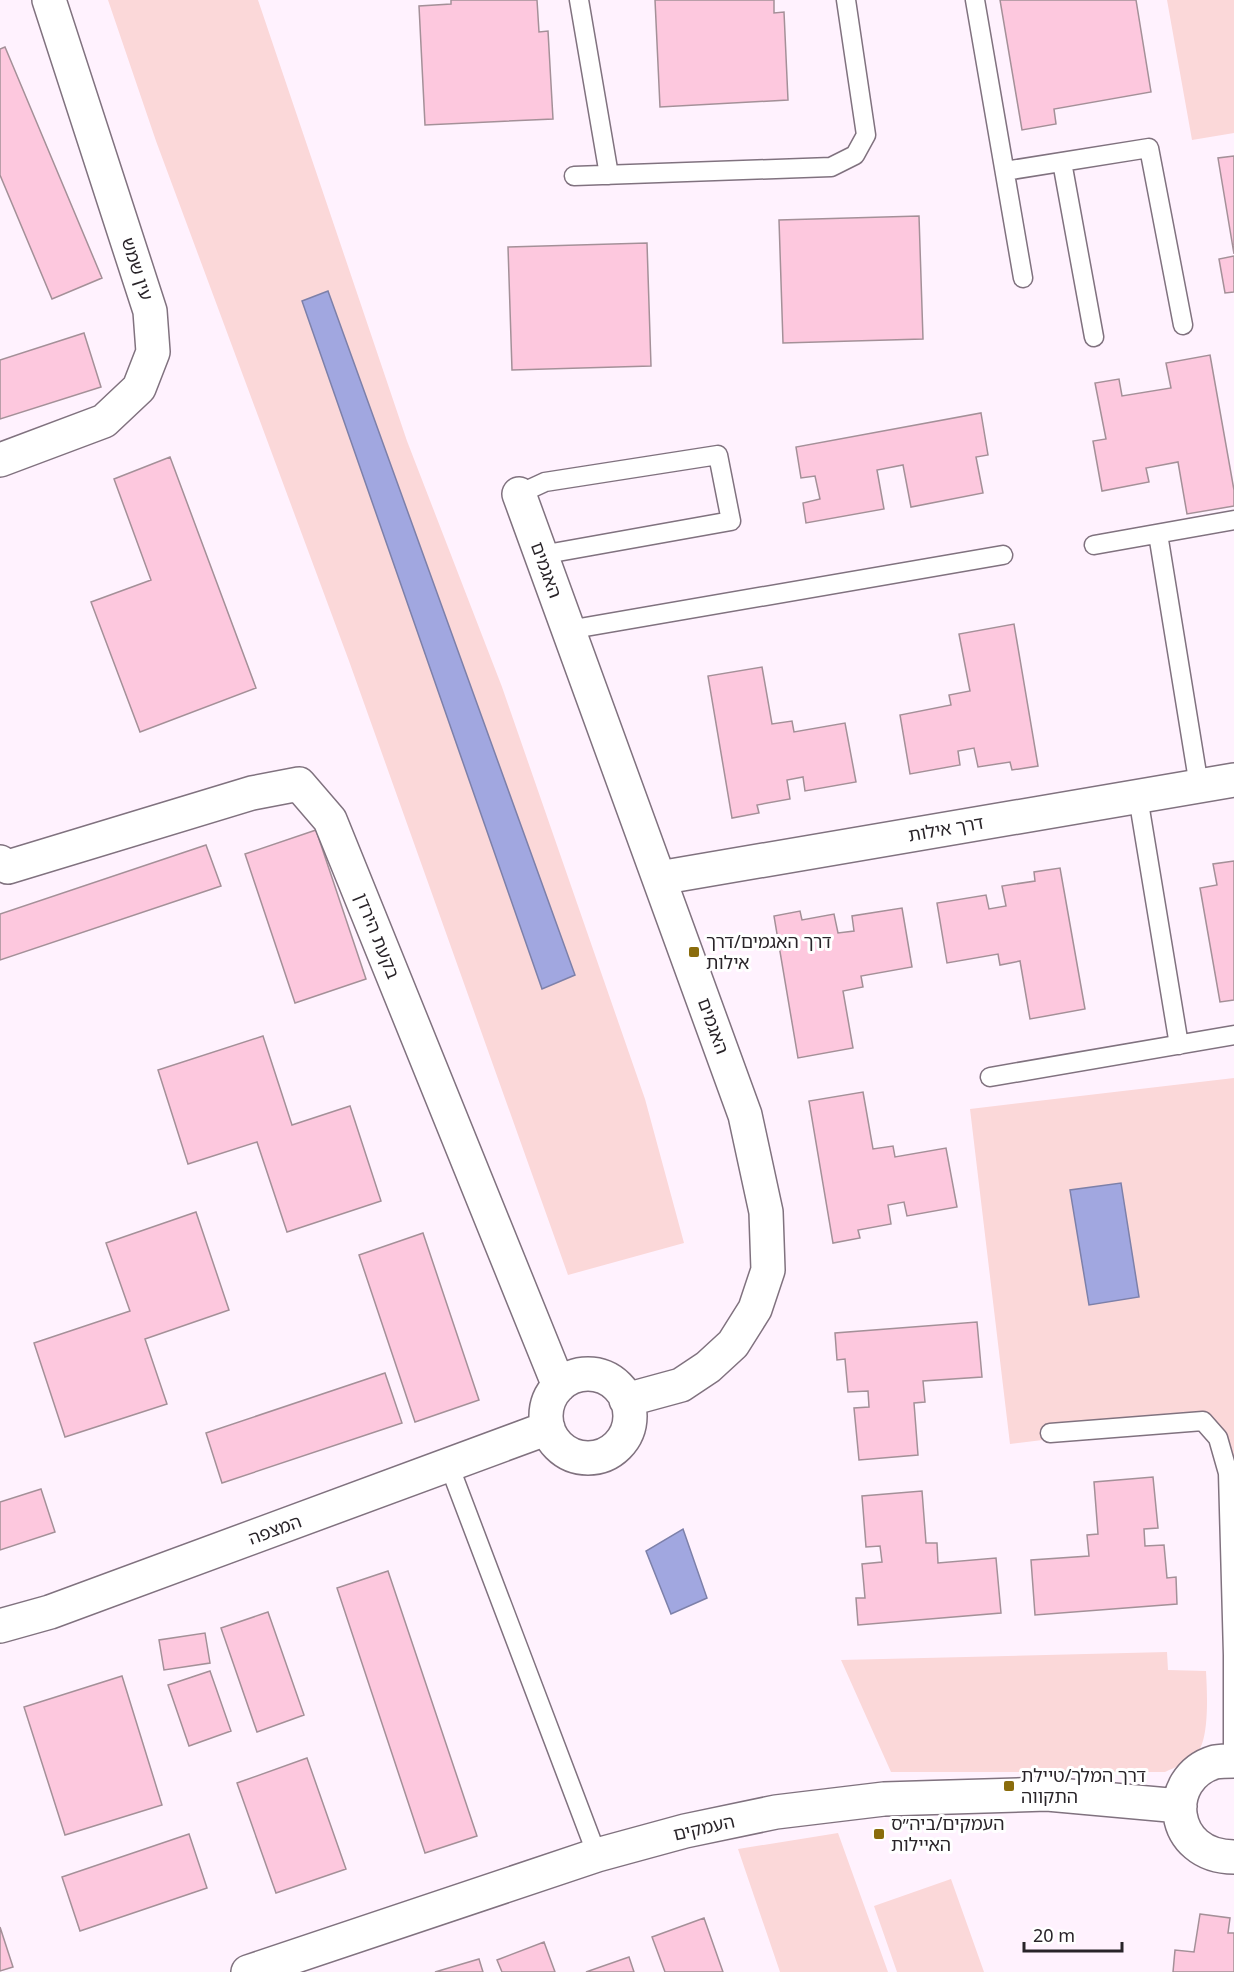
<svg xmlns="http://www.w3.org/2000/svg" width="1234" height="1972" font-family="'Noto Sans','Noto Sans Hebrew',sans-serif">
<style>
.green{fill:#fbd8d9}
.water{fill:#a1a7e0;stroke:#7d80a9;stroke-width:1.5}
.building{fill:#fdc8de;stroke:#a49098;stroke-width:1.5}
.lines{fill:none;stroke-linecap:round;stroke-linejoin:round}
.service-casing{stroke:#80727f;stroke-width:21}
.minor-casing{stroke:#80727f;stroke-width:36}
.tertiary-casing{stroke:#80727f;stroke-width:36}
.service{stroke:#fff;stroke-width:18}
.minor{stroke:#fff;stroke-width:33}
.tertiary{stroke:#fff;stroke-width:33}
.poi-dot{fill:#8a6c0c;stroke:#fff;stroke-width:2}
.labels{text-anchor:middle;stroke-width:6;stroke-linejoin:round;paint-order:stroke}
.street-label{font-size:18px;fill:#292429;stroke:#fff}
.poi-label{font-size:18px;fill:#292429;stroke:#fff;text-anchor:start}
</style>
<rect width="100%" height="100%" fill="#fff2fe"/>
<path class="green" d="M 108,0 L 258,0 L 407,441 L 502,687 L 645,1099 L 684,1243 L 568,1275 L 349,661 L 156,141 Z
M 1167,0 L 1234,0 L 1234,133 L 1192,140 Z
M 1234,1078 L 1234,1504 L 1225,1505 L 1215,1419 L 1010,1444 L 970,1109 Z
M 1167,1652 L 1168,1670 L 1206,1671 C 1207,1689 1210,1739 1197,1753 C 1189,1762 1176,1767 1165,1772 L 891,1772 L 841,1660 Z
M 838,1833 L 888,1972 L 780,1972 L 738,1849 Z
M 951,1879 L 984,1972 L 897,1972 L 874,1906 Z"/>
<path class="water" d="M 328,291 L 575,975 L 542,989 L 302,301 Z
M 1121,1183 L 1139,1297 L 1089,1305 L 1070,1190 Z
M 683,1529 L 707,1598 L 671,1614 L 646,1551 Z"/>
<path class="building" d="M 451,0 L 537,0 L 539,32 L 548,31 L 553,119 L 425,125 L 419,6 L 451,4 Z
M 655,0 L 774,0 L 774,13 L 784,12 L 788,100 L 660,107 Z
M 1000,0 L 1136,0 L 1151,92 L 1054,109 L 1056,124 L 1022,130 Z
M 5,47 L 102,278 L 52,299 L 0,175 L 0,49 Z
M 1234,156 L 1234,254 L 1218,158 Z
M 919,216 L 923,339 L 783,343 L 779,220 Z
M 647,243 L 651,366 L 512,370 L 508,247 Z
M 1234,256 L 1234,292 L 1225,293 L 1219,259 Z
M 84,333 L 101,387 L 0,419 L 0,360 Z
M 1210,355 L 1234,490 L 1234,506 L 1187,514 L 1178,462 L 1146,468 L 1149,482 L 1102,491 L 1093,441 L 1106,439 L 1095,383 L 1119,379 L 1122,396 L 1171,388 L 1166,363 Z
M 981,413 L 988,455 L 976,457 L 983,493 L 911,507 L 903,465 L 877,470 L 884,509 L 806,523 L 803,503 L 820,499 L 815,476 L 801,478 L 796,447 Z
M 170,457 L 256,688 L 140,732 L 91,602 L 151,580 L 114,479 Z
M 1014,624 L 1038,766 L 1012,770 L 1010,762 L 978,767 L 974,748 L 958,751 L 960,765 L 910,774 L 900,715 L 951,705 L 949,695 L 970,691 L 959,634 Z
M 762,667 L 772,724 L 792,721 L 794,732 L 845,723 L 856,782 L 805,791 L 803,777 L 787,780 L 790,799 L 757,805 L 759,813 L 732,818 L 708,676 Z
M 316,830 L 366,979 L 295,1003 L 245,854 Z
M 206,845 L 221,886 L 0,960 L 0,914 Z
M 1234,861 L 1234,1000 L 1220,1002 L 1200,888 L 1217,885 L 1213,864 Z
M 1060,868 L 1085,1009 L 1030,1019 L 1020,961 L 1000,965 L 998,954 L 947,963 L 937,903 L 986,895 L 989,909 L 1006,906 L 1002,886 L 1035,881 L 1034,872 Z
M 902,908 L 912,967 L 861,976 L 863,987 L 843,991 L 853,1048 L 798,1058 L 774,916 L 800,911 L 802,920 L 834,914 L 838,933 L 854,931 L 852,916 Z
M 263,1036 L 292,1125 L 350,1106 L 381,1201 L 287,1232 L 257,1142 L 188,1164 L 158,1070 Z
M 863,1092 L 873,1149 L 893,1146 L 895,1157 L 946,1148 L 957,1207 L 907,1216 L 904,1202 L 888,1205 L 891,1224 L 858,1230 L 860,1238 L 833,1243 L 809,1101 Z
M 196,1212 L 229,1310 L 145,1339 L 167,1404 L 65,1437 L 34,1343 L 130,1311 L 106,1243 Z
M 423,1233 L 479,1400 L 415,1422 L 359,1255 Z
M 977,1322 L 982,1377 L 923,1381 L 925,1402 L 914,1403 L 918,1455 L 859,1460 L 854,1408 L 869,1407 L 868,1391 L 848,1392 L 845,1359 L 837,1360 L 835,1333 Z
M 385,1373 L 402,1423 L 222,1483 L 206,1433 Z
M 1153,1477 L 1158,1528 L 1144,1529 L 1145,1546 L 1164,1545 L 1167,1578 L 1176,1577 L 1177,1604 L 1035,1615 L 1031,1560 L 1089,1556 L 1087,1535 L 1098,1534 L 1094,1482 Z
M 41,1489 L 55,1532 L 0,1550 L 0,1502 Z
M 922,1491 L 926,1543 L 937,1543 L 938,1563 L 996,1558 L 1001,1613 L 858,1625 L 856,1598 L 865,1598 L 862,1564 L 882,1562 L 880,1546 L 866,1547 L 862,1496 Z
M 388,1571 L 477,1836 L 425,1853 L 337,1588 Z
M 268,1612 L 304,1715 L 257,1732 L 221,1628 Z
M 205,1633 L 210,1663 L 164,1670 L 159,1640 Z
M 210,1671 L 231,1731 L 189,1746 L 168,1685 Z
M 122,1676 L 162,1805 L 65,1835 L 24,1707 Z
M 307,1758 L 346,1869 L 276,1893 L 237,1783 Z
M 189,1834 L 207,1888 L 80,1931 L 62,1877 Z
M 1200,1914 L 1230,1918 L 1228,1933 L 1234,1933 L 1234,1972 L 1173,1972 L 1175,1950 L 1194,1952 Z
M 704,1918 L 723,1972 L 665,1972 L 652,1937 Z
M 0,1927 L 13,1967 L 0,1971 Z
M 544,1942 L 555,1972 L 502,1972 L 497,1960 Z
M 629,1957 L 634,1972 L 586,1972 Z
M 479,1959 L 483,1972 L 435,1972 Z"/>
<g class="lines">
<defs>
<path id="service" d="M 579,0 L 609,175
M 975,0 L 1023,278
M 1062,162 L 1094,337
M 1005,171 L 1149,148 L 1183,325
M 574,176 L 831,167 L 855,155 L 866,135 L 846,0
M 519,494 L 545,482 L 718,455 L 731,521 L 541,555
M 1158,534 L 1199,786
M 1094,545 L 1234,520
M 568,630 L 1003,555
M 1138,797 L 1179,1045
M 990,1077 L 1234,1035
M 1050,1433 L 1203,1421 L 1218,1438 L 1228,1473 L 1233,1655 L 1233,1761
M 449,1465 L 597,1855"/>
<path id="minor" d="M 0,460 L 104,421 L 139,388 L 153,352 L 150,311 L 49,0
M 519,494 L 745,1115 L 766,1212 L 768,1270 L 755,1309 L 733,1344 L 708,1367 L 681,1385 L 626,1400
M 0,862 L 8,867 L 252,793 L 299,784 L 330,820 L 559,1386
M 659,878 L 1234,780
M546 1416a42 42 0 1 1 84 0a42 42 0 1 1-84 0Z
M 0,1626 L 50,1612 L 548,1428"/>
<path id="tertiary" d="M 1234,1761 C 1228,1761 1221,1761 1215,1762 C 1162,1778 1169,1857 1234,1857
M 248,1972 L 597,1855 L 685,1831 L 776,1812 L 884,1799 L 1047,1794 L 1180,1806"/>
</defs>
<use href="#service" class="service-casing"/>
<use href="#minor" class="minor-casing"/>
<use href="#tertiary" class="tertiary-casing"/>
<use href="#service" class="service"/>
<use href="#minor" class="minor"/>
<use href="#tertiary" class="tertiary"/>
</g>
<g class="poi-dot">
<rect x="688" y="946" width="12" height="12" rx="3"/>
<rect x="1003" y="1780" width="12" height="12" rx="3"/>
<rect x="873" y="1828" width="12" height="12" rx="3"/>
</g>
<g class="labels">
<g class="street-label">
<text transform="translate(137 269) rotate(72)" y="6">עין שמש</text>
<text transform="translate(546 570) rotate(70)" y="6">האגמים</text>
<text transform="translate(946 829) rotate(-10)" y="6">דרך אילות</text>
<text transform="translate(377 936) rotate(68)" y="6">בקעת הירדן</text>
<text transform="translate(713 1026) rotate(70)" y="6">האגמים</text>
<text transform="translate(275 1530) rotate(-20)" y="6">המצפה</text>
<text transform="translate(704 1828) rotate(-13)" y="6">העמקים</text>
</g>
<g class="poi-label">
<text x="706" y="948">דרך האגמים/דרך<tspan x="706" dy="21">אילות</tspan></text>
<text x="1021" y="1782">דרך המלך/טיילת<tspan x="1021" dy="21">התקווה</tspan></text>
<text x="891" y="1830">העמקים/ביה״ס<tspan x="891" dy="21">האיילות</tspan></text>
</g>
</g>
<path d="M1024 1942v9h98v-9" fill="none" stroke="#292429" stroke-width="3"/>
<text x="1033" y="1942" font-size="18" fill="#292429" stroke="#ffffff" stroke-width="4.5" paint-order="stroke">20 m</text>
</svg>
